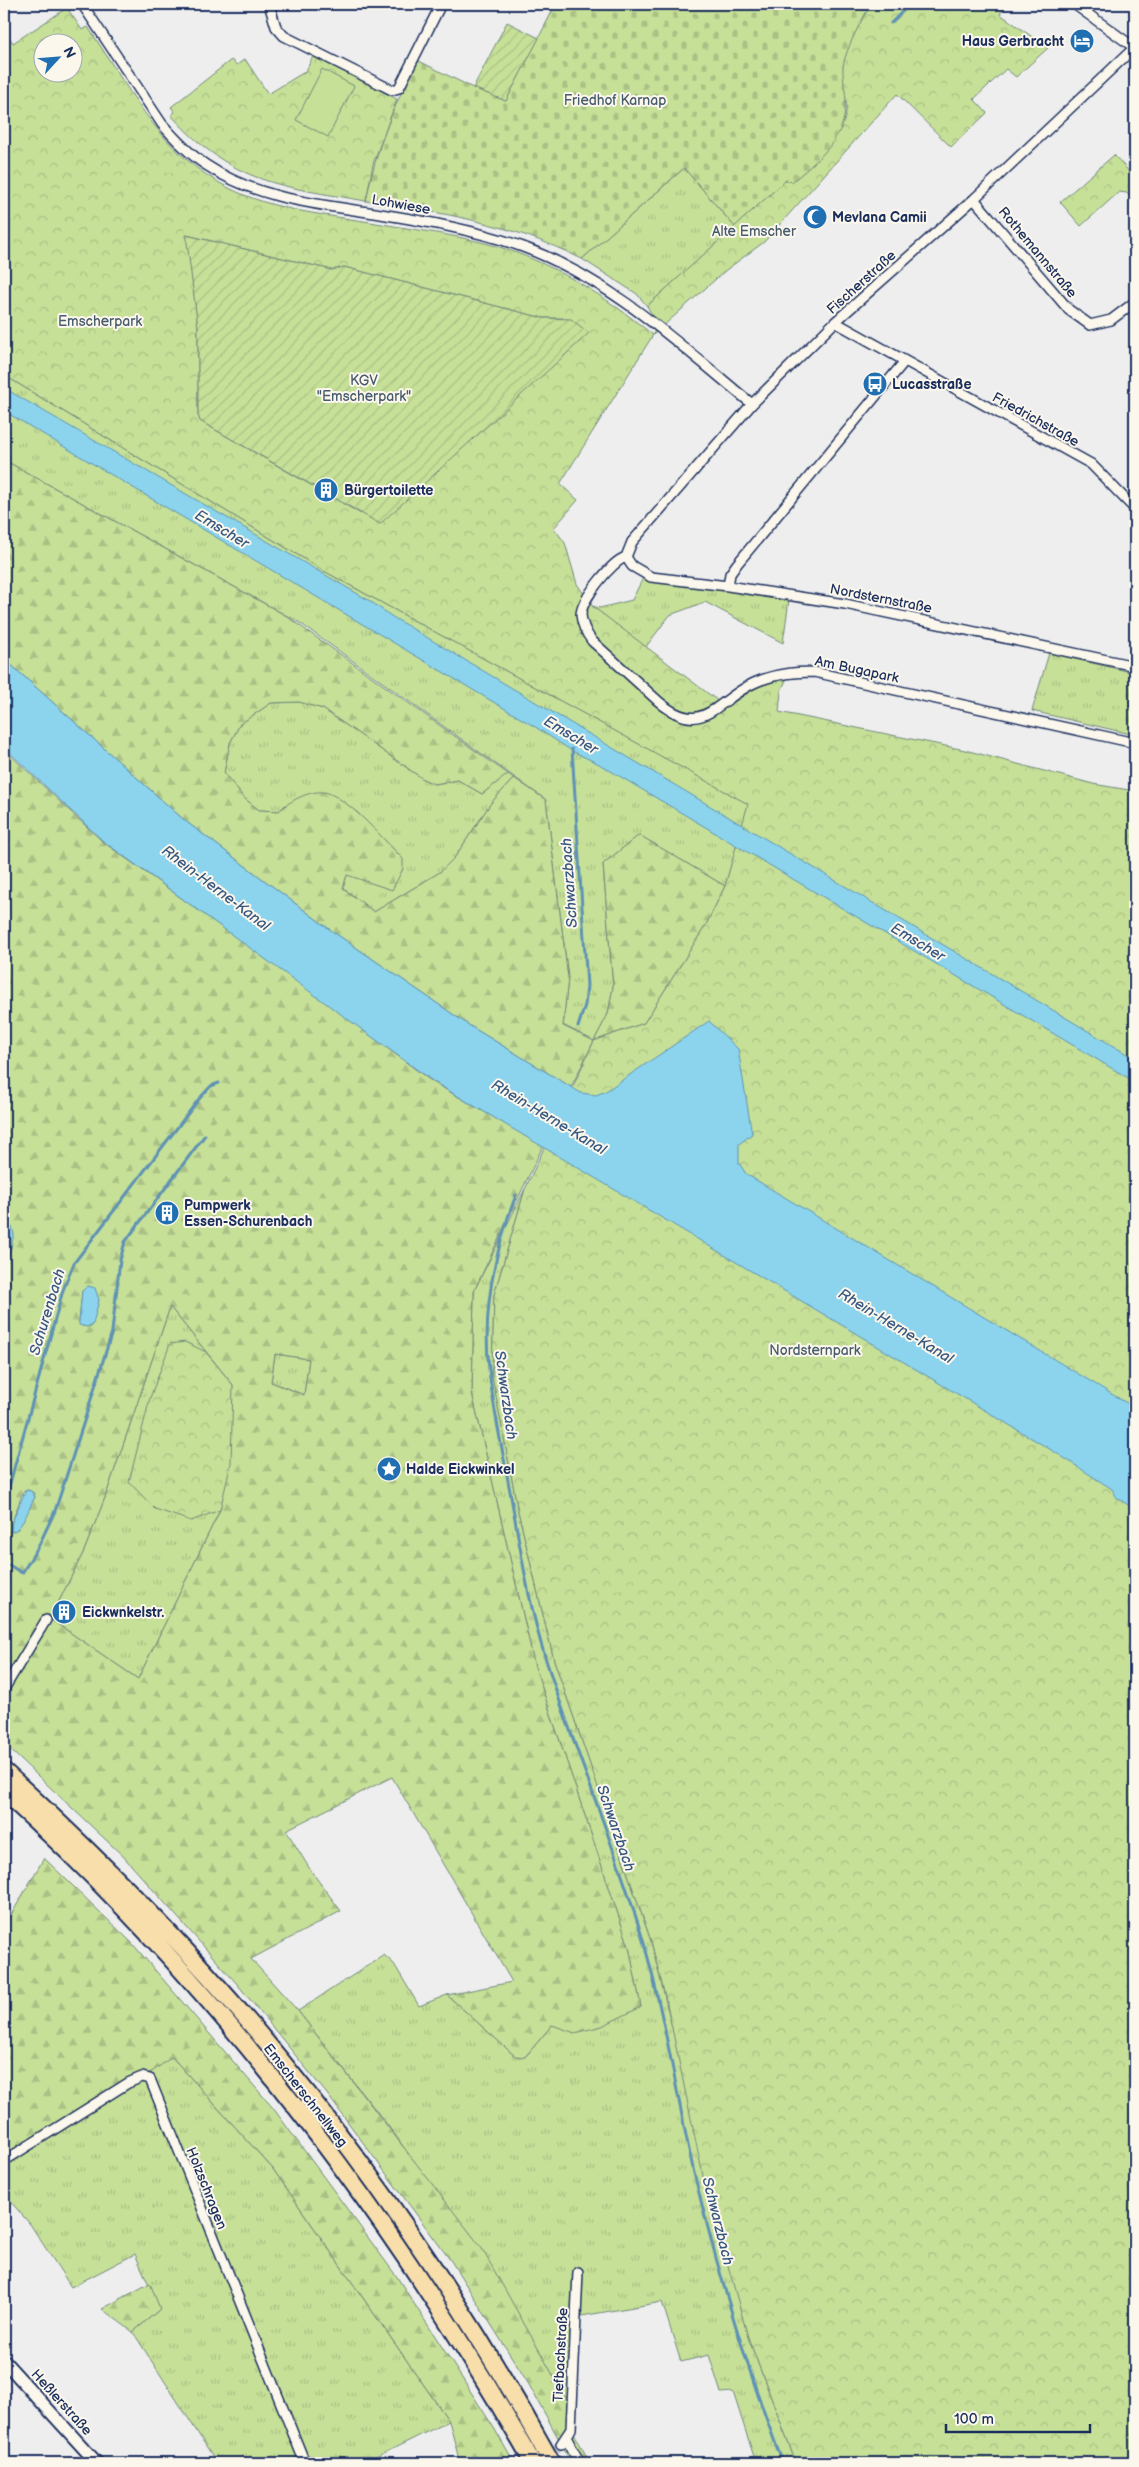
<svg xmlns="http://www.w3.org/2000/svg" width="1139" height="2467" font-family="'Balsamiq Sans',sans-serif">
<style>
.grass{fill:url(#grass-tufts);stroke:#70887a}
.forest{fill:url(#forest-firs);stroke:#70887a;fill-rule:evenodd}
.cemetery{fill:url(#cemetery-stones);stroke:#70887a}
.park{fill:url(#park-crowns);stroke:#70887a;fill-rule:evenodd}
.garden{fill:url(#garden-furrows);stroke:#70887a}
.pitch{fill:#c6e097;stroke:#70887a}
.water{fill:#8cd4ed;stroke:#5f92b4}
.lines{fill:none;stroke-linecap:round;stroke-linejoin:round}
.stream{stroke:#5f92b4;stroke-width:3}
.minor-tunnel{stroke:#c4c8d2;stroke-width:9;stroke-dasharray:9 4.5;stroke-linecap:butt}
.minor-casing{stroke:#1b2f5e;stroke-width:12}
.tertiary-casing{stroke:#1b2f5e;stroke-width:15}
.motorway-casing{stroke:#1b2f5e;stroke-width:20}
.minor{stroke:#fbf7ec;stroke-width:9}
.tertiary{stroke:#fbf7ec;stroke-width:11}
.motorway{stroke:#f8deab;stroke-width:16}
.labels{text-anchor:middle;stroke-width:4;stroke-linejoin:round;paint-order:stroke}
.poi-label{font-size:14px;font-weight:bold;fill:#1b2f5e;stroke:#fbf7ec;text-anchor:start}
.park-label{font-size:14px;fill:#465b6c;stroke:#fbf7ec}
.street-label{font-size:14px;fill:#1b2f5e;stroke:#fbf7ec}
.water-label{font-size:15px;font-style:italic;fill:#375882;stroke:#fbf7ec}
</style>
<defs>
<pattern id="grass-tufts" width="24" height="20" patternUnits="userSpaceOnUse" patternTransform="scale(1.25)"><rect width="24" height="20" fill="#c6e097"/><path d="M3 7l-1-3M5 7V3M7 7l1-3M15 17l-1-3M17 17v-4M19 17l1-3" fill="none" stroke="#aac085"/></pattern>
<pattern id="forest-firs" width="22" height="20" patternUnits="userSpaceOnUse" patternTransform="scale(1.25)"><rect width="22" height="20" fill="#c6e097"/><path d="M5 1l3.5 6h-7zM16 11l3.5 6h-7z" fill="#aac085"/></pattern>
<pattern id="cemetery-stones" width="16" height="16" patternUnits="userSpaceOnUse" patternTransform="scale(1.25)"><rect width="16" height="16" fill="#c6e097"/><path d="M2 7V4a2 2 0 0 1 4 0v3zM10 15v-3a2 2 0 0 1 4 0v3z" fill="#aac085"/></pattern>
<pattern id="park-crowns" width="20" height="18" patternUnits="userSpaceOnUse" patternTransform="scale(1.25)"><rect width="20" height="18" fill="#c6e097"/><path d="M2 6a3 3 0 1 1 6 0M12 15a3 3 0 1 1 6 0" fill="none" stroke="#aac085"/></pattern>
<pattern id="garden-furrows" width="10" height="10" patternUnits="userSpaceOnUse" patternTransform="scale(1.25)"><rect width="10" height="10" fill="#c6e097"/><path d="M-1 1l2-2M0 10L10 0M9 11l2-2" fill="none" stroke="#aac085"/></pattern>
</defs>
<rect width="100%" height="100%" fill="#eeeeef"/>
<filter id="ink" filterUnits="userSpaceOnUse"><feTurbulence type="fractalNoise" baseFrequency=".02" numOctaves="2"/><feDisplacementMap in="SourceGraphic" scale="10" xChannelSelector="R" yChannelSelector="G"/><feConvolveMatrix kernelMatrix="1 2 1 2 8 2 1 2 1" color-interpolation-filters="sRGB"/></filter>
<g filter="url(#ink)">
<path class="grass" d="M 684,168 L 735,227 L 647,306 L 637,294 L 582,259 Z
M 4,375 L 324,571 L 749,804 L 725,886 L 639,835 L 603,864 L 613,987 L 608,1014 L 594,1041 L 563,1025 L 568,978 L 546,800 L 300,623 L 4,460 Z
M 643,578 L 789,600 L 783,643 L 705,602 L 670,615 L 645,648 L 592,606 L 600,608 L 632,600 Z
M 1049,653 L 1135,673 L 1135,735 L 1032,711 Z
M 299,702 L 323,709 L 423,779 L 434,784 L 458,780 L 482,794 L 508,774 L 514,778 L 491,803 L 455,857 L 440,872 L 374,912 L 343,888 L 347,875 L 403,859 L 358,813 L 327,793 L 285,805 L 279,811 L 259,810 L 244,798 L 224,773 L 230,743 L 240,724 L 271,703 Z
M 525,1189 L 494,1295 L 492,1375 L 518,1511 L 554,1660 L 651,1941 L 748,2337 L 796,2463 L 756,2463 L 733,2392 L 721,2393 L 709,2355 L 681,2362 L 662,2302 L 576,2317 L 571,2407 L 523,2324 L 396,2136 L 298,2011 L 384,1955 L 394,1964 L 419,2006 L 447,1995 L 515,2056 L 525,2057 L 552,2025 L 641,2007 L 629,1947 L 535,1667 L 472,1393 L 474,1291 Z
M 170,1307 L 233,1385 L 220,1510 L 138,1679 L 50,1619 L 84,1551 L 106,1495 Z
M 275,1354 L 309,1359 L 304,1395 L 271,1382 Z
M 171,2056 L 273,2169 L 449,2421 L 364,2463 L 217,2463 L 133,2332 L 160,2309 L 135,2254 L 71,2287 L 30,2224 L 4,2194 L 4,2161 Z"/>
<path class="forest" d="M 4,460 L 285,615 L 508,774 L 482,794 L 458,780 L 434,784 L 423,779 L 323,709 L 299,702 L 271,703 L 240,724 L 230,743 L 224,773 L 244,798 L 259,810 L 279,811 C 289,801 313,788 328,793 C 351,801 385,841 403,859 L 403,869 L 392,890 L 347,875 L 343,888 L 374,912 L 440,872 L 455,857 L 491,803 L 514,778 L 546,800 L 568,978 L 563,1026 L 594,1041 L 608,1014 L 613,987 L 603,864 L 639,835 L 725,886 L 706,925 L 644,1023 L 594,1041 L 571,1087 L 470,1026 L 332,931 L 184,820 L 10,664 L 4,653 Z
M 4,749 L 103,842 L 325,1001 L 431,1081 L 543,1146 L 474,1291 L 472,1393 L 535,1667 L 629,1947 L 641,2007 L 602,2026 L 575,2033 L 552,2025 L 525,2057 L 515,2056 L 447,1995 L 512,1982 L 392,1777 L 286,1830 L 311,1871 L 341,1911 L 251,1959 L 298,2011 L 481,2247 L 571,2407 L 572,2429 L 590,2463 L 572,2463 L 528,2383 L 451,2261 L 327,2094 L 238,1985 L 123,1856 L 4,1744 L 4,1273 L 12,1243 L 9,1227 L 4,1229 ZM 82,1291 L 99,1300 L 91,1326 L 82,1326 L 79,1322 ZM 170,1307 L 233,1385 L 220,1510 L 138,1679 L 50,1619 L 84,1551 L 106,1495 ZM 275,1354 L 309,1359 L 304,1395 L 271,1382 ZM 28,1490 L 34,1493 L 35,1497 L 17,1530 L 12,1522 L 23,1492 Z
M 44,1858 L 131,1942 L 273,2108 L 397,2277 L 494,2428 L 514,2463 L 460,2463 L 449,2421 L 273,2169 L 172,2057 L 153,2071 L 4,2156 L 4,1927 Z
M 150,2283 L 160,2309 L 133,2332 L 102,2309 Z"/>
<path class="cemetery" d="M 556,4 L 874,4 L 845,104 C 846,141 817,161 792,182 L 786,180 L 735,227 L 684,168 L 582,259 C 510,223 444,213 366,201 C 376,148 393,108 417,60 L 473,88 L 506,101 Z"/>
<path class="park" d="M 871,4 L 1007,4 L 1000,14 L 1048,48 L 1016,77 L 1006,69 L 974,99 L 987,113 L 951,147 L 897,94 L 764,242 L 726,270 L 653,335 L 560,484 L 578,500 L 554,528 L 565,543 L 577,584 L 592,606 L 726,707 L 765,682 L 787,678 L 781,691 L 779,712 L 965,750 L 1093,784 L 1135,791 L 1135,2463 L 796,2463 L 748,2337 L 703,2176 L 667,2004 L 651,1941 L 554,1660 L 518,1511 L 492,1375 L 494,1295 L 525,1189 L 594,1041 L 644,1023 L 706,925 L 725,886 L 748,804 L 324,571 L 4,375 L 4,29 L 13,43 L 67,8 L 82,30 L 88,27 C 125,82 158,148 218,182 C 263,209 319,214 370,222 C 410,229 450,234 489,244 C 551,261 604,295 653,335 L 657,324 L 647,306 L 786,180 L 792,182 C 813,164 834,148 844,121 C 850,105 842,84 843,67 C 845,50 862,19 871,4 ZM 42,42 L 72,42 L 72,72 L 42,72 ZM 187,235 L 332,270 L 344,267 L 543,318 L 563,318 L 361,514 L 200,421 L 198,415 L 198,327 Z
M 313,56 L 397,99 L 373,164 L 366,201 C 280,186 233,184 171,115 L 175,112 L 171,107 L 231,60 L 237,65 L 245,59 L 268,94 L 306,71 Z
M 1114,155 L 1135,178 L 1135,203 L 1127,193 L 1119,192 L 1081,226 L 1060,202 Z
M 185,1342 L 206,1352 L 233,1385 L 231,1463 L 220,1510 L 191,1521 L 155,1509 L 129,1482 L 150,1398 L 170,1344 Z"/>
<path class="garden" d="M 507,22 L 539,38 L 506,101 L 473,88 Z
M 186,235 L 332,270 L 344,267 L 543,318 L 571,319 L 589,333 L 380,524 L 200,421 L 198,415 L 198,327 Z"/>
<path class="pitch" d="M 322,69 L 354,86 L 328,137 L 296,120 Z"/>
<path class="water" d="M 4,388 L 370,601 L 391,616 L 1135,1059 L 1135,1082 L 599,764 L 572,751 L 537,728 L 4,411 Z
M 4,653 L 10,664 L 184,820 L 332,931 L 470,1026 L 581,1093 L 596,1095 L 606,1091 L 709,1021 L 738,1049 L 752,1134 L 739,1144 L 739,1163 L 746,1174 L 1135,1408 L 1135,1509 L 1117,1498 L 1112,1489 L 1058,1454 L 434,1082 L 103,841 L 4,747 Z
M 12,1227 L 14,1234 L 4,1273 L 4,1229 Z
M 88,1286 L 95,1288 L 99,1300 L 93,1324 L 87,1327 L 79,1325 L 79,1322 L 82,1291 Z
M 26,1490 L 31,1491 L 35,1497 C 29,1507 23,1530 11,1532 L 12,1522 Z"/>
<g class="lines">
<path class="stream" d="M 891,23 L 910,4
M 572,749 L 587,986 L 585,1005 L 578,1027
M 516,1195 C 495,1250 482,1309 489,1369 C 493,1408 502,1447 509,1486 C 520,1544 528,1604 546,1660 C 577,1757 617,1850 645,1947 C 666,2021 677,2098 694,2173 C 718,2271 746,2369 783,2463
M 4,1505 L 63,1290 L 74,1263 L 199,1099 L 211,1086 L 219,1083
M 9,1565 L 22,1573 L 38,1547 L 55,1511 L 88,1409 L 112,1332 L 120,1260 L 125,1242 L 205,1135"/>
<path class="minor-tunnel" d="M 542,2463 L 561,2444"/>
<defs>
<path id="minor" d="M 82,4 L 162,124 C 175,139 189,154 206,165 C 257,199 316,204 375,213 C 424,221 476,230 523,247 C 612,280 680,345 752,404
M 269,4 L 276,27 L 284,36 L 392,90 L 399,88 L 441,4
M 1074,4 L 1135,48
M 974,199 L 1069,310 L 1090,325 L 1111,320 L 1135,302
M 835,322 L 1091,464 L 1135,509
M 626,557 L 632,542 L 752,404 L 835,322 L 974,199 L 1135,47
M 626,557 C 612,561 581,600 581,615 C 582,625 586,633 592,641 L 657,700 C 702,740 715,701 754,683 C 773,674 793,672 814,672 L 1135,743
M 626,557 L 632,566 L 651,577 L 728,586 L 845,604 L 1135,666
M 728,586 L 730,574 L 737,564 L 904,362
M 4,1689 L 46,1620
M 4,2161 L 128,2083 L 142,2077 L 150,2079 L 305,2463
M 566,2437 L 580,2463
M 561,2444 L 571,2429 L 578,2272"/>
<path id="tertiary" d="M 4,2361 L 97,2463"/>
<path id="motorway" d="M 4,1771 C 56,1819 108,1869 157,1920 C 311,2081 444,2268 552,2463
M 4,1792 C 217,1984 391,2214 533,2463"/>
</defs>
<use href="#minor" class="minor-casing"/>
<use href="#tertiary" class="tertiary-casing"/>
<use href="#motorway" class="motorway-casing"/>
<use href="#minor" class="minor"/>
<use href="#tertiary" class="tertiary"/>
<use href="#motorway" class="motorway"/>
</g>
</g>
<defs>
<symbol id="hotel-disc" viewBox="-11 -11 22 22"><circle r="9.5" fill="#1f6fb2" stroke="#fbf7ec"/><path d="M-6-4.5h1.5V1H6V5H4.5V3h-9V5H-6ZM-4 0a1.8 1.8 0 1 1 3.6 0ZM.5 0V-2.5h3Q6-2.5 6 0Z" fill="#fff"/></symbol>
<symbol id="mosque-disc" viewBox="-11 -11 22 22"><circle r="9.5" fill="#1f6fb2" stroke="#fbf7ec"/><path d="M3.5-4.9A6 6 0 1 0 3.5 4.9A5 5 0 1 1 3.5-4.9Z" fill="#fff"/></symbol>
<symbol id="bus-disc" viewBox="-11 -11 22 22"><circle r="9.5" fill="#1f6fb2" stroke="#fbf7ec"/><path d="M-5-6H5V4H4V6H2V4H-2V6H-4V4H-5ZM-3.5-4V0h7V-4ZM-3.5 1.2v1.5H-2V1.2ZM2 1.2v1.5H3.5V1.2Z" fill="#fff"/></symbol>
<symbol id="building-disc" viewBox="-11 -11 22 22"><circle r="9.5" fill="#1f6fb2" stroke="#fbf7ec"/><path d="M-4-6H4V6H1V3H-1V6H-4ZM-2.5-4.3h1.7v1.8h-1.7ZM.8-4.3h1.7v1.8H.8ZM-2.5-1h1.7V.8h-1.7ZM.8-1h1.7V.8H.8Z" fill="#fff"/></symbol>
<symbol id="sight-disc" viewBox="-11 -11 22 22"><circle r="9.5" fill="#1f6fb2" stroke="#fbf7ec"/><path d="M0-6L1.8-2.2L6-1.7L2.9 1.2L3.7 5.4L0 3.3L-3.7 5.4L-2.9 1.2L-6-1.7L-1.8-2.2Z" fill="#fff"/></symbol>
</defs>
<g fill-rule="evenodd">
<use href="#hotel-disc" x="1068" y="27" width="28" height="28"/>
<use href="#mosque-disc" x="801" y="203" width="28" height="28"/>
<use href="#bus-disc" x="861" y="370" width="28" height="28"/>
<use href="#building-disc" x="312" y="476" width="28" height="28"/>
<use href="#building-disc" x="153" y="1199" width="28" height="28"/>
<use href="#sight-disc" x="375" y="1455" width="28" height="28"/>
<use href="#building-disc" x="50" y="1598" width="28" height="28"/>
</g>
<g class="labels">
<g class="poi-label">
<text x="1064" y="46" text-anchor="end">Haus Gerbracht</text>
<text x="832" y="222">Mevlana Camii</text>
<text x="892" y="389">Lucasstraße</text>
<text x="344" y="495">Bürgertoilette</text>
<text x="184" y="1210">Pumpwerk<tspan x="184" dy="16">Essen-Schurenbach</tspan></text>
<text x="406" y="1474">Halde Eickwinkel</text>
<text x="82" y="1617">Eickwnkelstr.</text>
</g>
<g class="park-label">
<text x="615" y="105">Friedhof Karnap</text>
<text x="754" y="236">Alte Emscher</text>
<text x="100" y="326">Emscherpark</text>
<text x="364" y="385">KGV<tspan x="364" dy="16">"Emscherpark"</tspan></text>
<text x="815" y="1355">Nordsternpark</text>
</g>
<g class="street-label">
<text transform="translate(401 204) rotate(10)" y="5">Lohwiese</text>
<text transform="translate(1038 252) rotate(50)" y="5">Rothemannstraße</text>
<text transform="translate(861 282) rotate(-42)" y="5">Fischerstraße</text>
<text transform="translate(1036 419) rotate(29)" y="5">Friedrichstraße</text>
<text transform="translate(881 598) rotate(11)" y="5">Nordsternstraße</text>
<text transform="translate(857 669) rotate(12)" y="5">Am Bugapark</text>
<text transform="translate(306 2095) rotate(52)" y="5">Emscherschnellweg</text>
<text transform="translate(207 2188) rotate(68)" y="5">Holzschragen</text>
<text transform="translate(560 2355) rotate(-87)" y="5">Tiefbachstraße</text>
<text transform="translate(62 2402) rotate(48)" y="5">Heßlerstraße</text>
</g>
<g class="water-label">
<text transform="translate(222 529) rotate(31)" y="5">Emscher</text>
<text transform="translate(571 735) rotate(31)" y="5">Emscher</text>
<text transform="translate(569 883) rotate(-94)" y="5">Schwarzbach</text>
<text transform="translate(216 888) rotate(37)" y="5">Rhein-Herne-Kanal</text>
<text transform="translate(918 942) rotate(31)" y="5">Emscher</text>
<text transform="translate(549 1117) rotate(31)" y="5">Rhein-Herne-Kanal</text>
<text transform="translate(47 1312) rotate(-73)" y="5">Schurenbach</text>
<text transform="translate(896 1326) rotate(31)" y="5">Rhein-Herne-Kanal</text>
<text transform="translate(506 1395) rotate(82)" y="5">Schwarzbach</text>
<text transform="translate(616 1828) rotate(71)" y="5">Schwarzbach</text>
<text transform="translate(718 2221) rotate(76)" y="5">Schwarzbach</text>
</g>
</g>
<rect width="1139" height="2467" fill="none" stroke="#fbf7ec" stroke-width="20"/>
<rect x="10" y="10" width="1119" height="2447" fill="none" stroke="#1b2f5e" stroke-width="2" filter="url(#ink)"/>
<g transform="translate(58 58) rotate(64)"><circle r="24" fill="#fbf7ec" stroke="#a1a7b3"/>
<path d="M0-4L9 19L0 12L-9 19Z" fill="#1f6fb2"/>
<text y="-8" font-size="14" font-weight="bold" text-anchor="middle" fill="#1b2f5e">N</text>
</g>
<path d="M946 2424v8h144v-8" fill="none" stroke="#1b2f5e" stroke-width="2.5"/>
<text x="954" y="2424" font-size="15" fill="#1b2f5e" stroke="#fbf7ec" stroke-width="4" paint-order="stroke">100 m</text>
</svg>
